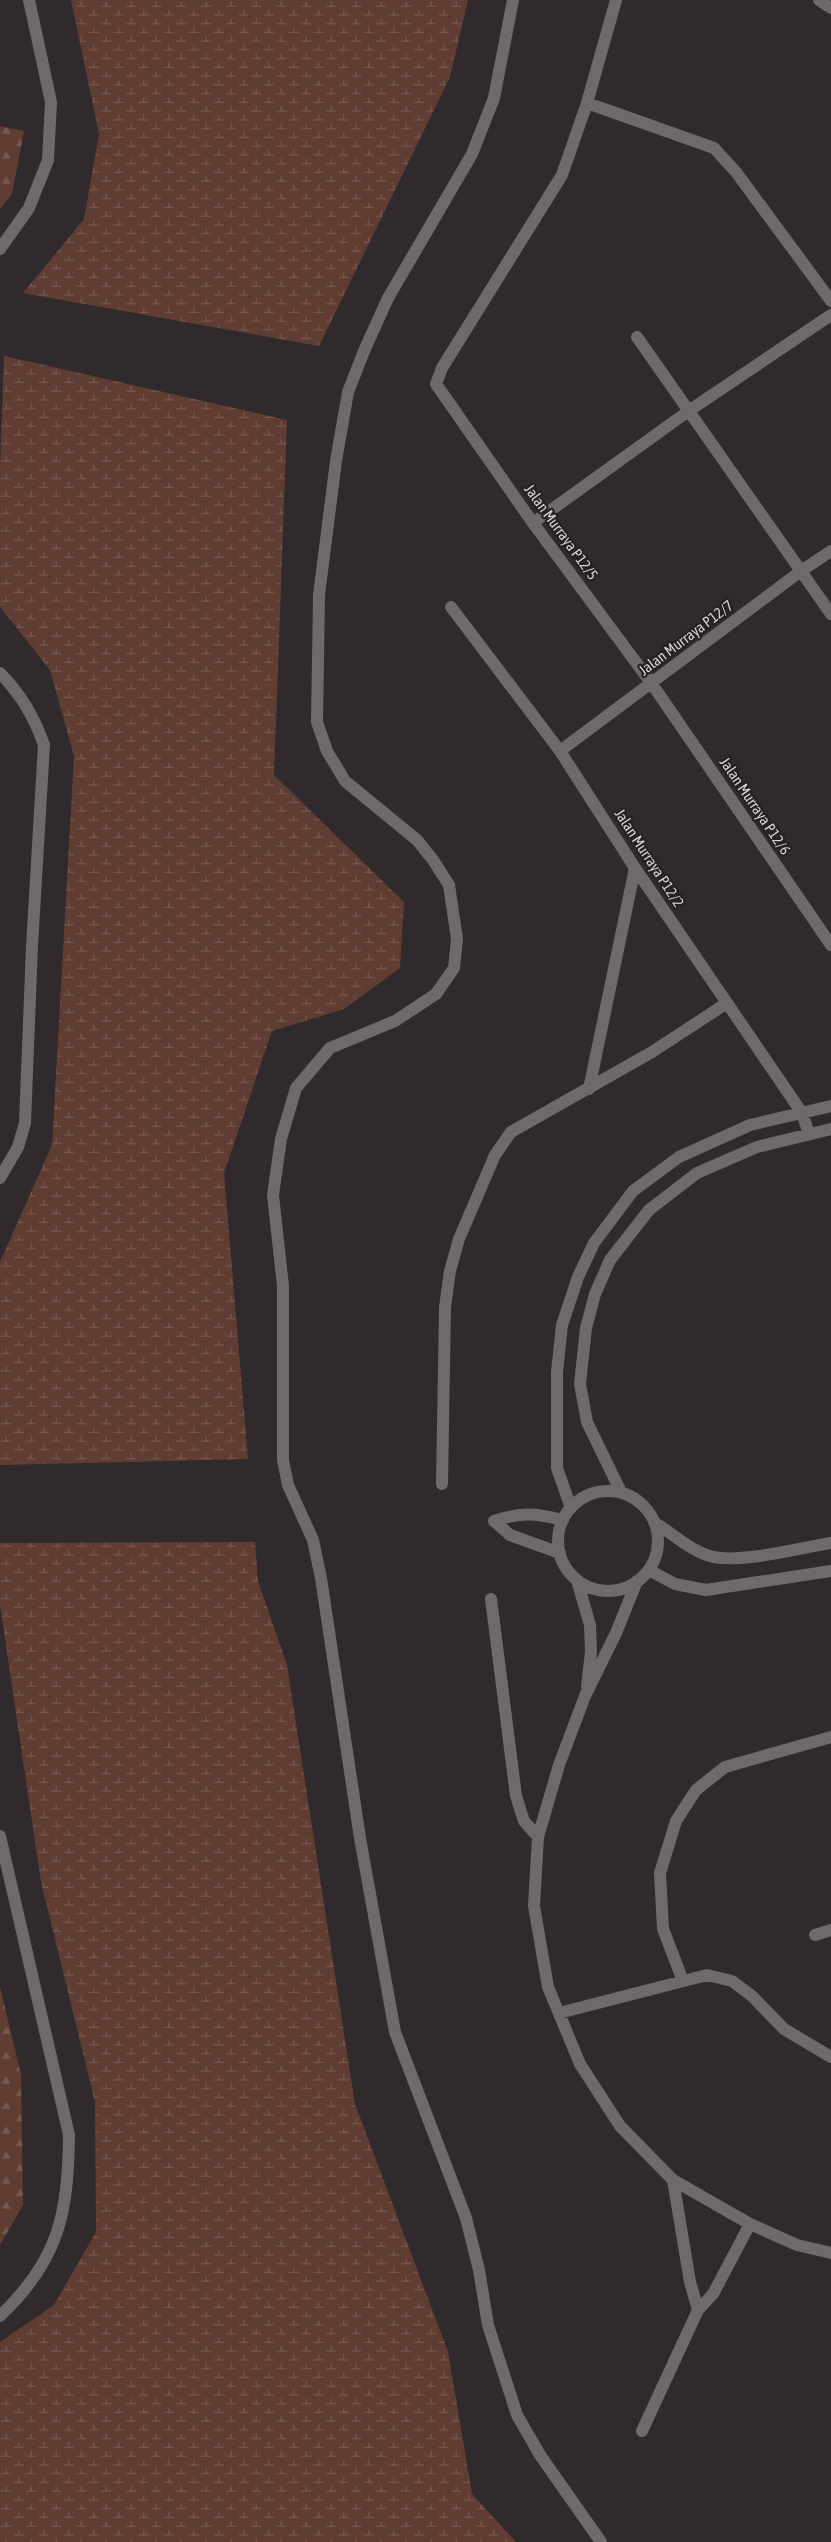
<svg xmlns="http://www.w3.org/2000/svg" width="831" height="2542" font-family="'Asap Condensed',sans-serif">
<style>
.forest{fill:url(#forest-firs)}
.wetland{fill:url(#wetland-marsh)}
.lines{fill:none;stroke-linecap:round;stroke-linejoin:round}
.minor{stroke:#70696b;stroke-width:12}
.labels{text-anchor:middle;stroke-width:4.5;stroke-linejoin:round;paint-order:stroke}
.street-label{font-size:15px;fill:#d8d4d5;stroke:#262122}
</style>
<defs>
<pattern id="forest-firs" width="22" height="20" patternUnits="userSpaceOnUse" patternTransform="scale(1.25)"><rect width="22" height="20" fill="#603d33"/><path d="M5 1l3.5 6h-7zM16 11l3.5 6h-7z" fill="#765850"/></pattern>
<pattern id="wetland-marsh" width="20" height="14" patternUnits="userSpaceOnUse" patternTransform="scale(1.25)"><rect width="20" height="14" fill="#603d33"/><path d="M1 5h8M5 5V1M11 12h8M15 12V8" fill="none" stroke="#765850"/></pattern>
</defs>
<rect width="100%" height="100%" fill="#302a2c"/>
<path class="forest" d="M 0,126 L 24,131 L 12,194 L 0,209 Z
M 0,1987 L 21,2075 L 23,2205 L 0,2245 Z"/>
<path class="wetland" d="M 71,0 L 468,0 L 450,77 L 319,346 L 23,293 L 84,219 L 99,134 Z
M 4,356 L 287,420 L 274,775 L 404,902 L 400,968 L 344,1009 L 272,1031 L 224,1173 L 248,1459 L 0,1465 L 0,1262 L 52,1145 L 74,756 L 50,670 L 0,607 L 0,470 Z
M 255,1542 L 258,1581 L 287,1665 L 355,2104 L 448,2352 L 472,2494 L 516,2542 L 0,2542 L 0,2342 L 54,2305 L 96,2232 L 95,2102 L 41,1882 L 0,1605 L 0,1543 Z"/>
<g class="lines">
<path class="minor" d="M 513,0 L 494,98 L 472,154 L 388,298 L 364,351 L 348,392 L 336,461 L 319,595 L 317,722 L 327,751 L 345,781 L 417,840 L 433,860 L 449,885 L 457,939 L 454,968 L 436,994 L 395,1021 L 330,1048 L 296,1088 L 281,1139 L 273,1195 L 283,1286 L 283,1460 L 288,1485 L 313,1540 L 321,1578 L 360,1838 L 395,2032 L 466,2218 L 479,2270 L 488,2325 L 517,2415 L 540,2455 L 601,2542
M 616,0 L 587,103 L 562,175 L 442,368 L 436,384 L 533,523 L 652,684 L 831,945
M 819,0 L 831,8
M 587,103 L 714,148 L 736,172 L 831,301
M 0,249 L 29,208 L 48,160 L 51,102 L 29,0
M 637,337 L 831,614
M 533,523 L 690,410 L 831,315
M 451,607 L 560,751 L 635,868 L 802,1113 L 809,1134
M 0,673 C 21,695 34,716 44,745 L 32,946 L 25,1123 L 18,1147 L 0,1178
M 560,751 L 801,571 L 831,551
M 589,1089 L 635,868
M 442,1484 L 445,1307 L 450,1271 L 459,1239 L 495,1155 L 511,1132 L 652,1052 L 727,1003
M558 1541a50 50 0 1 1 100 0a50 50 0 1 1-100 0Z
M 621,1492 L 587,1422 L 580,1384 L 586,1328 L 595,1294 L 610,1260 L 649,1210 L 697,1173 L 757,1147 L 831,1129
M 571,1508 L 557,1468 L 557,1372 L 562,1325 L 578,1277 L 594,1243 L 633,1191 L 679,1157 L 750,1125 L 831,1106
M 654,1522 C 673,1534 692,1552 713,1557 C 744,1563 799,1548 831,1543
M 560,1553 L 510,1535 L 494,1521 C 521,1512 535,1513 563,1520
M 649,1570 L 675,1584 L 706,1590 L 831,1571
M 577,1580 L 590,1625 L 591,1652 L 587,1686
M 637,1581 L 616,1633 L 585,1696 L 559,1765 L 538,1837 L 534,1906 L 548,1987 L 580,2064 L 620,2126 L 673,2180 L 750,2224 L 797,2245 L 831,2253
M 491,1599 L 516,1796 L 524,1821 L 538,1837
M 0,1836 L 69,2135 C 68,2214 59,2260 0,2316
M 815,1935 L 831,1930
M 683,1981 L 663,1929 L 660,1873 L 676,1821 L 696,1790 L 725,1767 L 831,1737
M 559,2013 L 707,1975 L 732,1981 L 752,1996 L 784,2029 L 831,2057
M 673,2180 L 690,2282 L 698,2310
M 642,2431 L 698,2310 L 713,2294 L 750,2224"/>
</g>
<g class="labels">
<g class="street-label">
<text transform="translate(561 532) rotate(54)" y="5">Jalan Murraya P12/5</text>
<text transform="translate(686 638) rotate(-37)" y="5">Jalan Murraya P12/7</text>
<text transform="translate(755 806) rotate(56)" y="5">Jalan Murraya P12/6</text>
<text transform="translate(649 858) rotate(57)" y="5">Jalan Murraya P12/2</text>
</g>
</g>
</svg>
